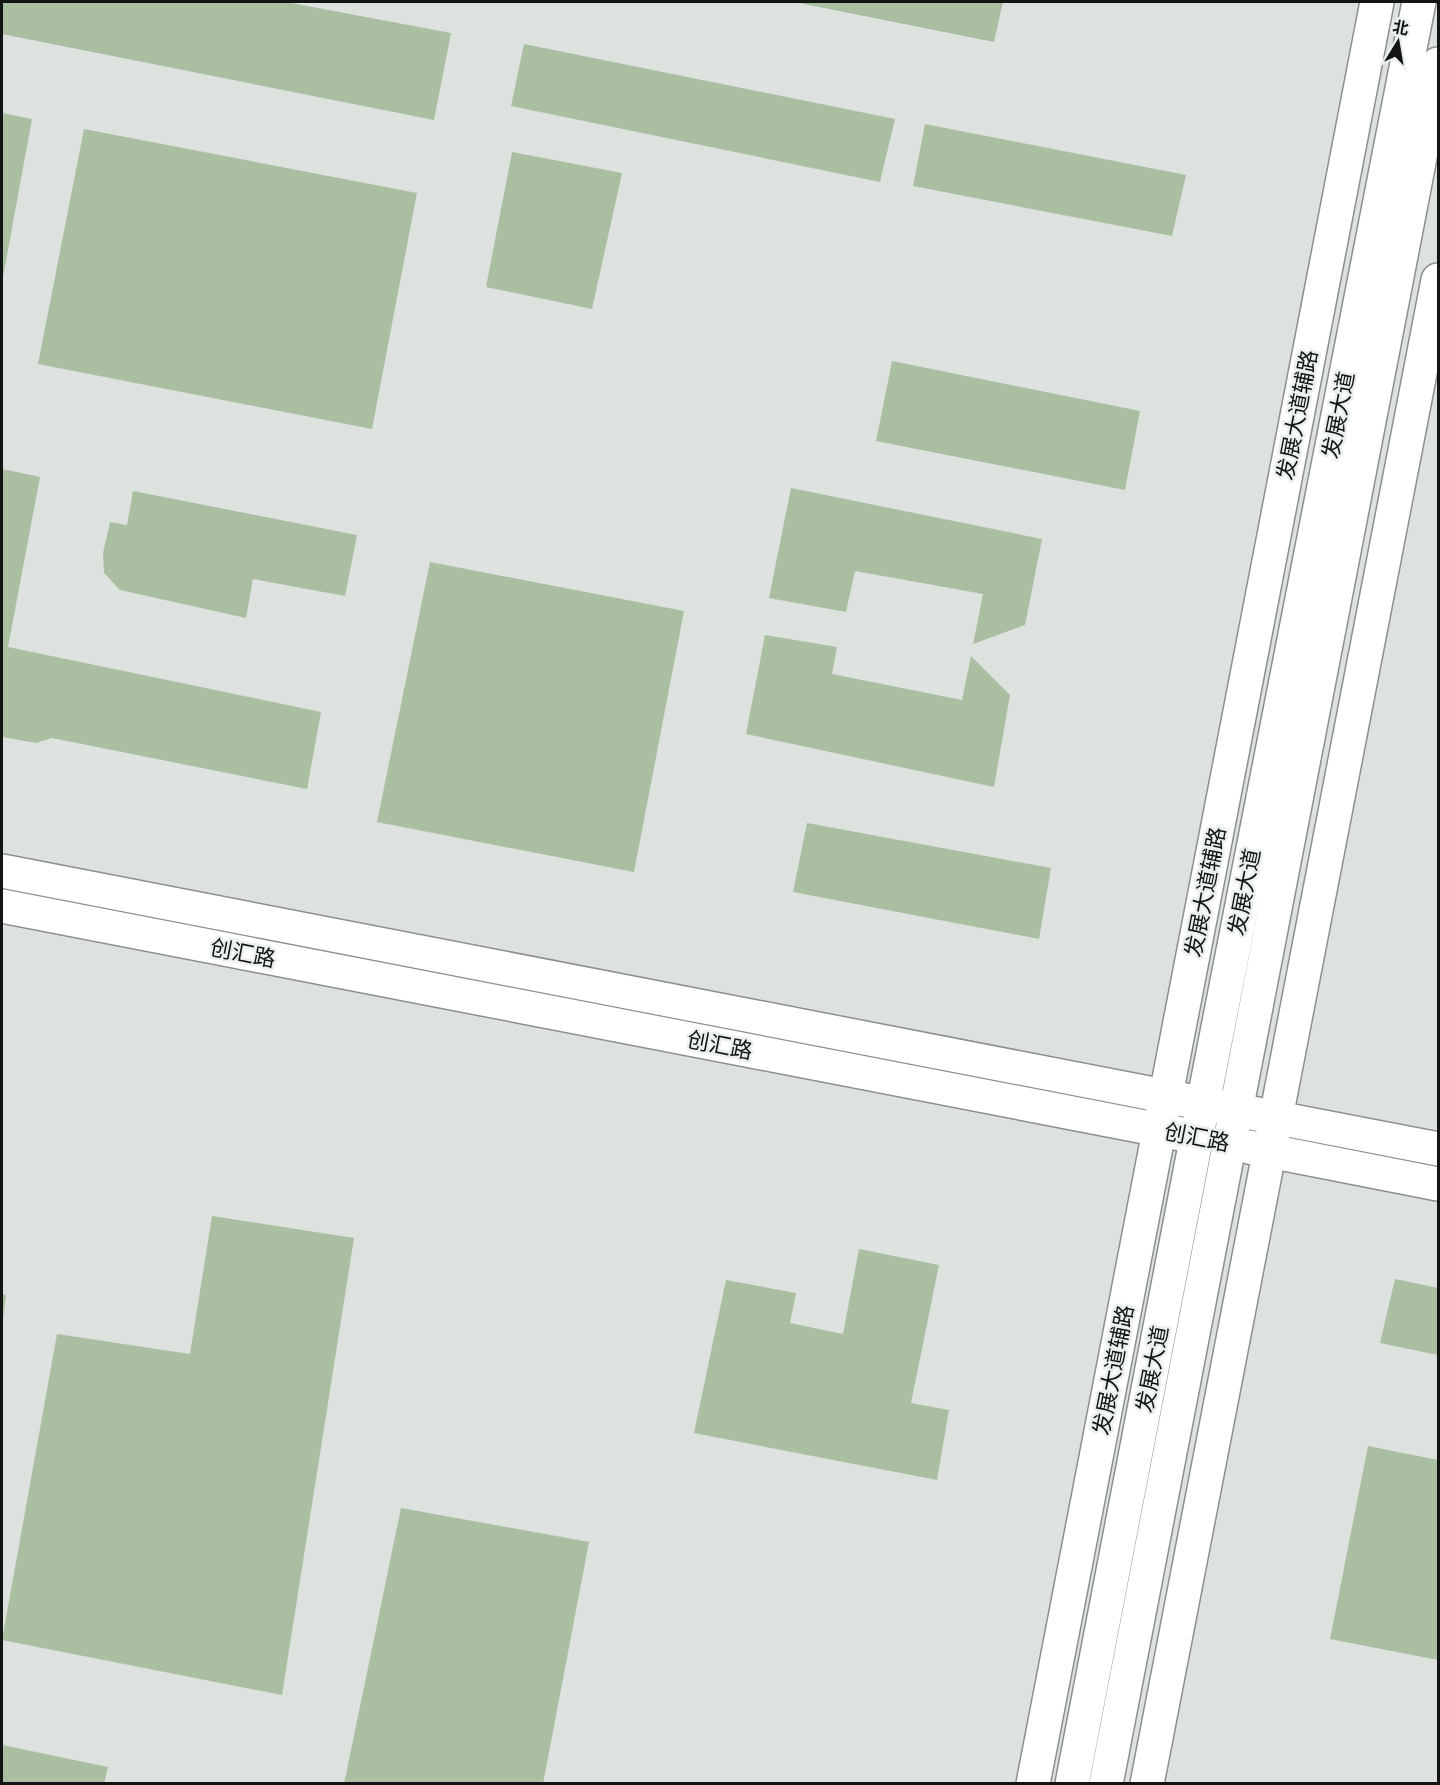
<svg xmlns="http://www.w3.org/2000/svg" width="1440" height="1785" font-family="Commissioner,'Noto Sans SC',sans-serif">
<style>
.building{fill:#aabea2}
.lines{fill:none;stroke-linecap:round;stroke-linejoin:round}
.minor-casing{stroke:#8a908d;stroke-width:36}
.major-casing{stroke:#8a908d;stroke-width:36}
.minor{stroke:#fff;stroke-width:33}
.major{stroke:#fff;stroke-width:33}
.labels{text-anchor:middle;stroke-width:5;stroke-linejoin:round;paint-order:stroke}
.street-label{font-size:22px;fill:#131514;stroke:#eaf0ec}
</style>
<rect width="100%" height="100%" fill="#dde2df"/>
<path class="building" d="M 2,2 L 286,2 L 451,33 L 434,120 L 2,34 Z
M 794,2 L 1003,2 L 994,42 Z
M 524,44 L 895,119 L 880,182 L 511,106 Z
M 2,113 L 32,119 L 3,277 L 2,277 Z
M 925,124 L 1186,175 L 1172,236 L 913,186 Z
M 84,129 L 417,193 L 372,429 L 38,364 Z
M 512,152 L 622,173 L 592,309 L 486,287 Z
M 892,361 L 1140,411 L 1125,490 L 876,441 Z
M 2,469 L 40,477 L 8,647 L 321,712 L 307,789 L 52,738 L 36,743 L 2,737 Z
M 791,488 L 1042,539 L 1025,625 L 973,644 L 983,594 L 855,571 L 846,612 L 769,598 Z
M 133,491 L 357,535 L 345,596 L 253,579 L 246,618 L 120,590 L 104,573 L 103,553 L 110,522 L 127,525 Z
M 430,562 L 684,611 L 634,872 L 377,822 Z
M 765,635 L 837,647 L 832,674 L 962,700 L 971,656 L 1010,695 L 994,787 L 746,734 Z
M 807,823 L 1051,868 L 1039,939 L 793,892 Z
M 212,1216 L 354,1238 L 282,1695 L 2,1640 L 57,1334 L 190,1354 Z
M 859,1249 L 939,1265 L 911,1403 L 949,1410 L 937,1480 L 694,1433 L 726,1280 L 796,1293 L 790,1323 L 843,1334 Z
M 1395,1279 L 1438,1288 L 1438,1355 L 1380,1343 Z
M 2,1294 L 6,1295 L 3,1319 L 2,1319 Z
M 1368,1446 L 1438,1460 L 1438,1660 L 1330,1639 Z
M 401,1508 L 589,1542 L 543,1784 L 344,1784 Z
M 2,1745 L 108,1767 L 104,1784 L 2,1784 Z"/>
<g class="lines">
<defs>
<path id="minor" d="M 2,871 L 1438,1149
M 2,906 L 1181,1134
M 1249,1147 L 1438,1184
M 1033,1784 L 1377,2
M 1147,1784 L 1438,280"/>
<path id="major" d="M 1072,1784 L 1203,1104 L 1419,2
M 1106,1784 L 1438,64"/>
</defs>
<use href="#minor" class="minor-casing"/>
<use href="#major" class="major-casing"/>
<use href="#minor" class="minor"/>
<use href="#major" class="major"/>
</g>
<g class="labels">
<g class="street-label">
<text transform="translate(1297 415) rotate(-79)" y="8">发展大道辅路</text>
<text transform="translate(1338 415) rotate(-79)" y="8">发展大道</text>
<text transform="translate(1205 892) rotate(-79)" y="8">发展大道辅路</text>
<text transform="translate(1244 892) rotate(-79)" y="8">发展大道</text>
<text transform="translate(243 953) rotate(11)" y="8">创汇路</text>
<text transform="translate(720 1045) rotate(11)" y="8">创汇路</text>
<text transform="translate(1197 1137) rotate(11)" y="8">创汇路</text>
<text transform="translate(1152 1369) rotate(-79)" y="8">发展大道</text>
<text transform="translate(1113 1370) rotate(-79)" y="8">发展大道辅路</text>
</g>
</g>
<rect width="1440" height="1785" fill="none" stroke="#131514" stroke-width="6"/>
<g transform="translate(1398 42) rotate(11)" stroke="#eaf0ec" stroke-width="4.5" paint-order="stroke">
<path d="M0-4.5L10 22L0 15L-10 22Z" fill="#131514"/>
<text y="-9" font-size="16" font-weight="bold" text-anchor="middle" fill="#131514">北</text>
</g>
</svg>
